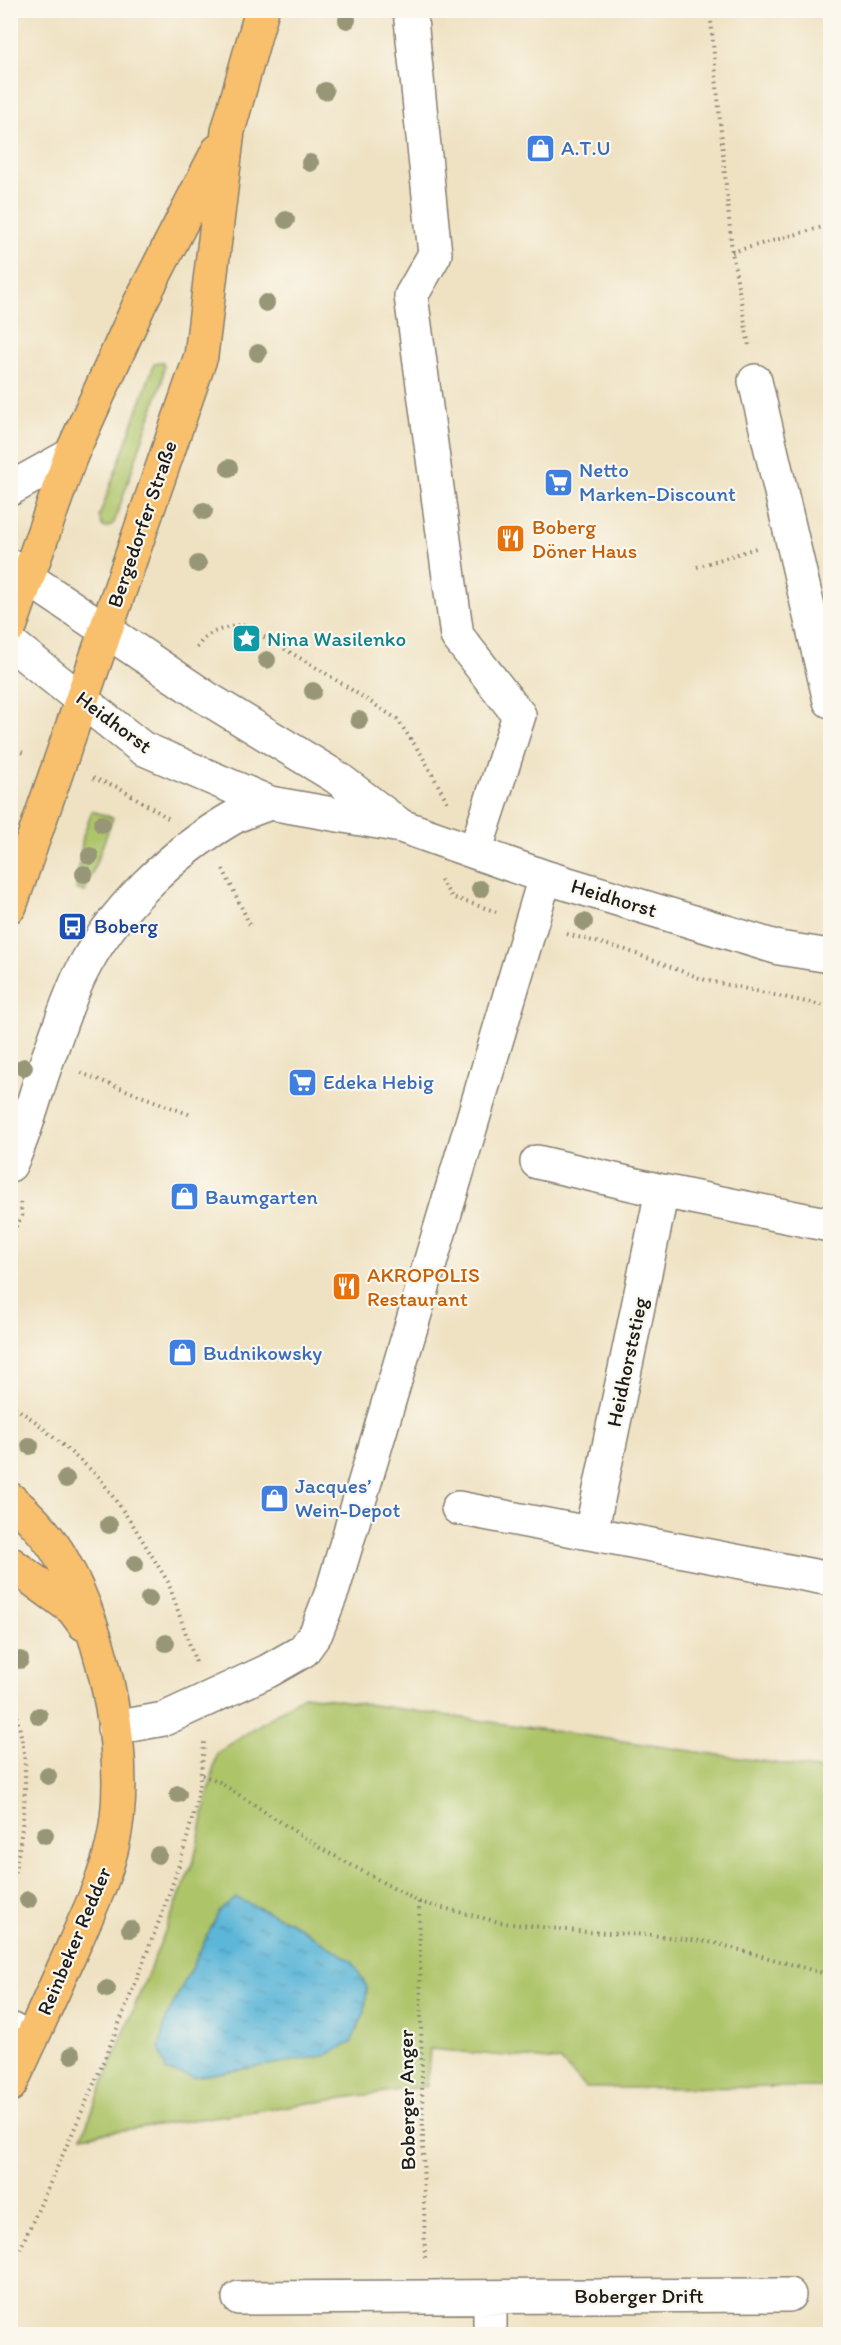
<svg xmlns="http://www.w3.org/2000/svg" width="841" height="2345" font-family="Itim,sans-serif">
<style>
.green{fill:#adc469;stroke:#647042;stroke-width:1.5}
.water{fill:url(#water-ripples);stroke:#3c697a;stroke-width:1.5}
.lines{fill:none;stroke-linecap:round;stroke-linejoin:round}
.minor-casing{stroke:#867f70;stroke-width:36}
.major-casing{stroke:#867f70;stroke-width:36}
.path{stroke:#867f70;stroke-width:4;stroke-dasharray:1.5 4.5;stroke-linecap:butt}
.minor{stroke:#fff;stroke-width:33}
.major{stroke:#f8bf6c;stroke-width:33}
.tree{fill:#979676}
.labels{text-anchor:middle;stroke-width:4.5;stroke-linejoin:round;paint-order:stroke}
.shop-label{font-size:21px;fill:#366cbe;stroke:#fbf7ec;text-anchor:start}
.street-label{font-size:21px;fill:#1c1c1c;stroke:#fbf7ec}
.food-label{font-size:21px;fill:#c56008;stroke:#fbf7ec;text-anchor:start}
.culture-label{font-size:21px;fill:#0d838f;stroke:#fbf7ec;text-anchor:start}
.transit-label{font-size:21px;fill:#164399;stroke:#fbf7ec;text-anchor:start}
</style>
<defs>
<pattern id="water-ripples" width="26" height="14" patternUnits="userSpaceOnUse" patternTransform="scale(1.5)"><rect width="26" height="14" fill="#5bb6d8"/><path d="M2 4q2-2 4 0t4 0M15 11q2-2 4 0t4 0" fill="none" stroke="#4a93ae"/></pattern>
</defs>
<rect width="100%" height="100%" fill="#fbf7ec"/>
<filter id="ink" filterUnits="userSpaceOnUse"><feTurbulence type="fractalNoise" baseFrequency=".0167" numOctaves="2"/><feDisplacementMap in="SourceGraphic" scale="12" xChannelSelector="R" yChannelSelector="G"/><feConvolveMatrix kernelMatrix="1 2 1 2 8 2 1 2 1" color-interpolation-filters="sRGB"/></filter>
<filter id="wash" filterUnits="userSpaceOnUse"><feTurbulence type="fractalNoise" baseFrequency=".008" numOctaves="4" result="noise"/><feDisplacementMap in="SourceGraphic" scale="24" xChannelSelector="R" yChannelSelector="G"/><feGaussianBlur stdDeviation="1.35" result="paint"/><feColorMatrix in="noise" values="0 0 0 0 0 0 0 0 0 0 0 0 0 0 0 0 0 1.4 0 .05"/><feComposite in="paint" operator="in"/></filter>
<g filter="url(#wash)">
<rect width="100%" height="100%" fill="#efe2c3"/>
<path class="green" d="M 159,362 L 163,362 L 164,366 L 162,382 L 114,523 L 108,527 L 103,527 L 99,517 L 152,370 L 154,364 Z
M 92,811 L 113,818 L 85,892 L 76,889 L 83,836 Z
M 304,1695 L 830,1771 L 830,2087 L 586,2088 L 560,2061 L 430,2049 L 427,2086 L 82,2136 L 194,1860 L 217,1753 Z"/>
<path class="water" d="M 236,1898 L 293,1923 L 352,1961 L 367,1987 L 365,2012 L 351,2043 L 324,2056 L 194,2077 L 166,2071 L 159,2047 L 166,2019 L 220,1910 Z"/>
</g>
<g filter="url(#ink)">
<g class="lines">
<defs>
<path id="minor" d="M 410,10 L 435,254 L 411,296 L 457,636 L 519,715 L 475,852
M 755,381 L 830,701
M 10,489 L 71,455
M 10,566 L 205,697 L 336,777 L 397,823
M 10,643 L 142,748 L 270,803 L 401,826 L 545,877 L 779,948 L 830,956
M 537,1162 L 662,1191 L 830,1225
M 10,1165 C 27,1131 35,1093 48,1058 C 58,1031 67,1003 79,977 C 110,912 174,851 236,816 C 247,811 259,807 270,803
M 458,1508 L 830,1579
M 591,1533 L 662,1191
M 114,1728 L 164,1719 L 268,1671 L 303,1651 L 316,1633 L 333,1589 L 545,877
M 10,2029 L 31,2040
M 239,2298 L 789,2295
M 490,2334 L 490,2297"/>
<path id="major" d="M 10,627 L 71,455 L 140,303 L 218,151
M 10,906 L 201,356 L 228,131 L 262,10
M 10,1499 C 31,1517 50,1537 63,1561 C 105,1636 132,1763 112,1847 C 104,1881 88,1913 74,1945 C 53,1992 32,2039 10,2085
M 10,1563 L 73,1609 L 84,1624"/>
</defs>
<use href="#minor" class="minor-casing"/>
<use href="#major" class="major-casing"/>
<path class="path" d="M 710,10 L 732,252 L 749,346
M 732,252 L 830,225
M 697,567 L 756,548
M 197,648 C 207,630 223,629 242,624 L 322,671 L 397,719 L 421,754 L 448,803
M 10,748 L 24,753
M 93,778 L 120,788 L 168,818
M 223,869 L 251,927
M 440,880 L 452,897 L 497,912
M 567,934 L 626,950 L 705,980 L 830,1007
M 81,1073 L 191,1115
M 10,1237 L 22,1216 L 20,1199
M 10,1404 L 36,1422 L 99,1477 L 133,1525 L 168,1582 L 196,1663
M 10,1693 C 17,1718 25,1744 25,1770 C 26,1805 20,1856 10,1890
M 202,1775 L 218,1781 L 320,1848 L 419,1902 L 503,1923 L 587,1932 L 652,1935 L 715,1943 L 830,1975
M 419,1902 L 425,2261
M 10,2271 C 57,2168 104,2066 144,1960 C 171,1891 200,1817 204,1741"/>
<use href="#minor" class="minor"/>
<use href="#major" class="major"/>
</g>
<g class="tree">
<circle cx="347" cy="20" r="9"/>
<circle cx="325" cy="91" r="9"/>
<circle cx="310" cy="163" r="9"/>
<circle cx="286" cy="220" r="9"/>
<circle cx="266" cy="303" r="9"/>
<circle cx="258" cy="353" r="9"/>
<circle cx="229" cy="468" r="9"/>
<circle cx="204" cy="511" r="9"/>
<circle cx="198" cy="564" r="9"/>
<circle cx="267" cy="660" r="9"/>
<circle cx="313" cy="691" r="9"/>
<circle cx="359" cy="720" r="9"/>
<circle cx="102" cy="824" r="9"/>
<circle cx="90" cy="856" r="9"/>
<circle cx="84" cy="874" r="9"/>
<circle cx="480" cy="889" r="9"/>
<circle cx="584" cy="922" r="9"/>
<circle cx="24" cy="1067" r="9"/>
<circle cx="30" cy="1446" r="9"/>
<circle cx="66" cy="1479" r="9"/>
<circle cx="109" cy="1525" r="9"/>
<circle cx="135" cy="1564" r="9"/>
<circle cx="149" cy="1599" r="9"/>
<circle cx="166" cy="1643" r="9"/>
<circle cx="20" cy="1660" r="9"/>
<circle cx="39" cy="1716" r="9"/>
<circle cx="48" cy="1776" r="9"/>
<circle cx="178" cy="1794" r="9"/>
<circle cx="45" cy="1835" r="9"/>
<circle cx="158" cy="1855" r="9"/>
<circle cx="28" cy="1900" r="9"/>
<circle cx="130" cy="1929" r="9"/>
<circle cx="107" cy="1989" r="9"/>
<circle cx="72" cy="2055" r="9"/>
</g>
</g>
<defs>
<symbol id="shop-square" viewBox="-11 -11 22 22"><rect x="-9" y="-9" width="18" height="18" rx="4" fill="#3f7fe0" stroke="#fbf7ec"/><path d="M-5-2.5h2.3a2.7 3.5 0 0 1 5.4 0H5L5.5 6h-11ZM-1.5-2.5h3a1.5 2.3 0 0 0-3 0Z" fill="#fff"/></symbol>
<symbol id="supermarket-square" viewBox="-11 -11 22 22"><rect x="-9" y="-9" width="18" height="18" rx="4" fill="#3f7fe0" stroke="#fbf7ec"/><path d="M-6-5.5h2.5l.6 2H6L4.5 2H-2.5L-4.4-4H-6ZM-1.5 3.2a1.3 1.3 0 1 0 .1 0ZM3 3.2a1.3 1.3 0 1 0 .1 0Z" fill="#fff"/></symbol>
<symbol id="restaurant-square" viewBox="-11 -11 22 22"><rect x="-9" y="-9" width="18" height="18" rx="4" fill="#e8710a" stroke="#fbf7ec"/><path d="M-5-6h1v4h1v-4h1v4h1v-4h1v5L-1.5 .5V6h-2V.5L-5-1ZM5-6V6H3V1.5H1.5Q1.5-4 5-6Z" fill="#fff"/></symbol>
<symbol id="sight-square" viewBox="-11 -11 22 22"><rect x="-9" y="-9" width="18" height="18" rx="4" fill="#0f9aa8" stroke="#fbf7ec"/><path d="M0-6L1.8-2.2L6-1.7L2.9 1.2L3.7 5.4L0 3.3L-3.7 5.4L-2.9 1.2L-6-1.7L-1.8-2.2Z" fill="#fff"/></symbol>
<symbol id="bus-square" viewBox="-11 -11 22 22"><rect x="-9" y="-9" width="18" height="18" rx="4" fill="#1a4fb4" stroke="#fbf7ec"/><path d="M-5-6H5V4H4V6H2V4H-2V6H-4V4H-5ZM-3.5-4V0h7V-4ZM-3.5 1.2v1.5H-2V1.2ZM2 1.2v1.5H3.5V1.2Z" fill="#fff"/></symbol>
</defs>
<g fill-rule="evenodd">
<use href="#shop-square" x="524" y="132" width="33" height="33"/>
<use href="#supermarket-square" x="542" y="466" width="33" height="33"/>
<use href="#restaurant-square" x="494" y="522" width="33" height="33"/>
<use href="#sight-square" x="230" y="622" width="33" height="33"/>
<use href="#bus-square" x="56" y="910" width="33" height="33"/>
<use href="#supermarket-square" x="286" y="1066" width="33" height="33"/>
<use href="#shop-square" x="168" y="1180" width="33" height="33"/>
<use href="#restaurant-square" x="330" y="1270" width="33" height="33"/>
<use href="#shop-square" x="166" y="1336" width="33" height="33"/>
<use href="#shop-square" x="258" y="1482" width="33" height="33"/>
</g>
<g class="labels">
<g class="shop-label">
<text x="561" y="155">A.T.U</text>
<text x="579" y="477">Netto<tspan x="579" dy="24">Marken-Discount</tspan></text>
<text x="323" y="1089">Edeka Hebig</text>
<text x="205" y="1204">Baumgarten</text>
<text x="203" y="1360">Budnikowsky</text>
<text x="295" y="1493">Jacques’<tspan x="295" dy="24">Wein-Depot</tspan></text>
</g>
<g class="street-label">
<text transform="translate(142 524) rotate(-71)" y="7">Bergedorfer Straße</text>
<text transform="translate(114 722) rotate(37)" y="7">Heidhorst</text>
<text transform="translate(614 898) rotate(17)" y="7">Heidhorst</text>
<text transform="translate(627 1362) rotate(-78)" y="7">Heidhorststieg</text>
<text transform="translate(74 1941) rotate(-67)" y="7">Reinbeker Redder</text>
<text transform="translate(407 2100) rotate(-91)" y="7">Boberger Anger</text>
<text x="639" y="2303">Boberger Drift</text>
</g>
<g class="food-label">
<text x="532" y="534">Boberg<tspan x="532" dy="24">Döner Haus</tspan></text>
<text x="367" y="1282">AKROPOLIS<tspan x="367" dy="24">Restaurant</tspan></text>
</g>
<g class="culture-label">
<text x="267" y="646">Nina Wasilenko</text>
</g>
<g class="transit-label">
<text x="94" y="933">Boberg</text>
</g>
</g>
<rect width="841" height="2345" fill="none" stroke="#fbf7ec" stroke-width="36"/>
</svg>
